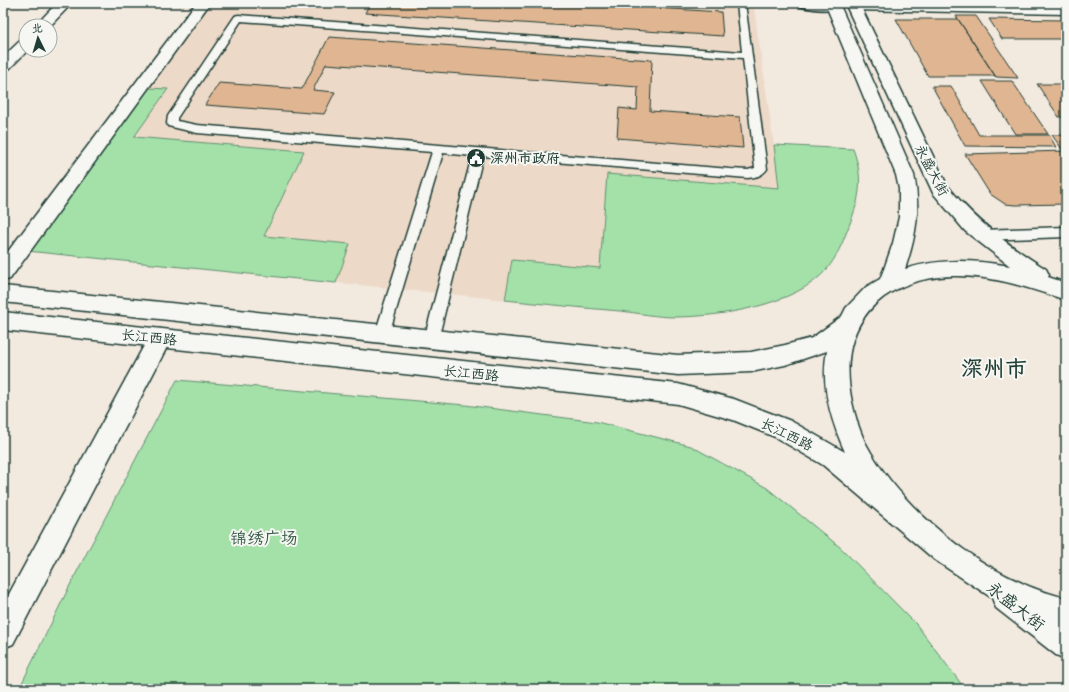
<svg xmlns="http://www.w3.org/2000/svg" width="1069" height="692" font-family="'Architects Daughter','LXGW WenKai TC',sans-serif">
<style>
.built{fill:#edd9c8}
.green{fill:#a3e1a9;stroke:#618f6e}
.building{fill:#e0b591;stroke:#1f3d34}
.lines{fill:none;stroke-linecap:round;stroke-linejoin:round}
.service-casing{stroke:#1f3d34;stroke-width:3}
.minor-casing{stroke:#1f3d34;stroke-width:3}
.tertiary-casing{stroke:#1f3d34;stroke-width:3}
.secondary-casing{stroke:#1f3d34;stroke-width:3}
.service{fill:#f6f6f2;fill-rule:evenodd}
.minor{fill:#f6f6f2;fill-rule:evenodd}
.tertiary{fill:#f6f6f2;fill-rule:evenodd}
.secondary{fill:#f6f6f2;fill-rule:evenodd}
.labels{text-anchor:middle;stroke-width:4;stroke-linejoin:round;paint-order:stroke}
.poi-label{font-size:14px;font-weight:bold;fill:#1f3d34;stroke:#f6f6f2;text-anchor:start}
.street-label{font-size:14px;fill:#1f3d34;stroke:#f6f6f2}
.near-park-label{font-size:17px;fill:#395e4b;stroke:#f6f6f2}
.near-street-label{font-size:17px;fill:#1f3d34;stroke:#f6f6f2}
.town-label{font-size:22px;font-weight:bold;fill:#1f3d34;stroke:#f6f6f2}
</style>
<rect width="100%" height="100%" fill="#f2e9df"/>
<filter id="ink" filterUnits="userSpaceOnUse"><feTurbulence type="fractalNoise" baseFrequency=".025" numOctaves="2"/><feDisplacementMap in="SourceGraphic" scale="8" xChannelSelector="R" yChannelSelector="G"/><feConvolveMatrix kernelMatrix="1 2 1 2 8 2 1 2 1" color-interpolation-filters="sRGB"/></filter>
<g filter="url(#ink)">
<path class="built" d="M 210,3 L 662,3 L 754,9 L 774,145 L 853,149 L 859,166 L 860,183 L 858,203 L 842,245 L 827,269 L 801,290 L 766,305 L 735,311 L 674,317 L 27,251 Z"/>
<path class="green" d="M 148,88 L 168,89 L 134,137 L 304,151 L 264,236 L 350,244 L 336,283 L 27,251 Z
M 774,145 L 853,149 C 865,181 859,201 847,231 C 842,244 836,258 827,269 C 797,305 720,317 675,317 C 657,317 638,313 620,311 C 582,308 544,304 505,300 L 512,260 L 600,268 L 607,174 L 779,188 Z
M 177,380 L 465,405 L 597,422 L 691,446 L 767,488 L 841,548 L 916,624 L 965,689 L 19,689 L 69,587 Z"/>
<path class="building" d="M 370,3 L 576,3 L 721,12 L 723,36 L 365,13 Z
M 956,16 L 976,16 L 1018,78 L 996,77 Z
M 896,19 L 958,19 L 995,76 L 928,76 Z
M 989,19 L 1066,20 L 1066,39 L 1002,39 Z
M 329,37 L 652,60 L 650,111 L 740,117 L 743,148 L 617,138 L 619,108 L 637,110 L 638,87 L 326,64 L 313,90 L 335,92 L 324,114 L 205,105 L 219,83 L 302,89 Z
M 982,81 L 1012,81 L 1048,134 L 1015,134 Z
M 1037,84 L 1066,84 L 1066,117 L 1059,117 Z
M 932,86 L 951,86 L 979,135 L 1049,135 L 1056,147 L 965,146 Z
M 1052,135 L 1066,135 L 1066,149 L 1062,149 Z
M 1065,151 L 1066,204 L 1015,205 L 1005,204 L 990,194 L 965,154 Z"/>
<g class="lines">
<defs>
<path id="service" d="M 737,3 L 745,3 L 767,169 C 762,176 756,177 748,178 L 483,156 L 438,340 L 436,344 L 431,346 L 426,344 L 424,340 L 472,156 L 443,153 L 389,334 L 387,338 L 382,340 L 377,338 L 375,334 L 432,152 L 197,133 L 168,126 L 167,123 L 168,116 L 235,16 L 238,15 L 742,52 ZM 241,21 L 743,58 L 755,168 L 748,170 L 730,169 L 197,125 L 177,121 L 177,118 Z
M 1066,227 L 1066,237 L 982,240 L 978,238 L 976,235 L 978,232 L 982,230 Z"/>
<path id="minor" d="M 57,3 L 72,3 L 50,26 L 35,26 Z
M 196,3 L 210,3 L 10,279 L 3,281 L 3,258 Z
M 26,38 L 26,50 L 28,50 L 9,69 L 3,71 L 3,57 L 21,40 Z
M 160,329 L 168,331 L 171,338 L 168,345 L 13,644 L 3,648 L 3,605 L 152,331 Z"/>
<path id="tertiary" d="M 797,3 L 838,3 L 839,5 L 837,8 C 826,11 810,9 799,6 Z
M 848,3 L 1066,6 L 1066,14 L 853,10 L 848,9 L 846,6 Z"/>
<path id="secondary" d="M 825,3 L 839,3 L 914,175 C 921,208 916,237 905,269 C 940,258 974,260 1010,266 L 965,231 L 933,193 L 845,3 L 859,3 L 947,185 C 974,220 1009,246 1046,269 L 1049,275 L 1048,277 L 1066,283 L 1066,300 C 1029,288 993,275 953,276 C 877,279 836,327 852,402 C 855,416 859,429 865,442 C 896,501 962,557 1022,583 C 1036,590 1051,594 1066,598 L 1066,626 L 1064,625 L 1066,627 L 1066,659 L 1056,655 L 996,608 L 992,598 L 935,560 L 823,465 L 775,437 L 733,420 L 678,404 L 3,330 L 3,312 L 678,384 L 734,399 L 791,421 L 845,452 C 831,421 820,386 827,351 L 785,365 L 751,372 L 678,375 L 3,302 L 3,286 L 678,355 L 751,352 L 785,345 L 812,338 L 842,316 L 846,308 L 866,287 L 880,279 L 884,269 L 893,243 L 899,217 L 899,189 L 896,175 Z"/>
</defs>
<use href="#service" class="service-casing"/>
<use href="#minor" class="minor-casing"/>
<use href="#tertiary" class="tertiary-casing"/>
<use href="#secondary" class="secondary-casing"/>
<use href="#service" class="service"/>
<use href="#minor" class="minor"/>
<use href="#tertiary" class="tertiary"/>
<use href="#secondary" class="secondary"/>
</g>
</g>
<defs>
<symbol id="civic-disc" viewBox="-11 -11 22 22"><circle r="9.5" fill="#1f3d34" stroke="#f6f6f2"/><path d="M-.6-6.5H3V-4.5H.6V-3L4-1V1h2V6H-6V1h2V-1L-.6-3ZM-1.2 2.5V6h2.4V2.5Z" fill="#fff"/></symbol>
</defs>
<g fill-rule="evenodd">
<use href="#civic-disc" x="465" y="147" width="22" height="22"/>
</g>
<g class="labels">
<g class="poi-label">
<text x="490" y="163">深州市政府</text>
</g>
<g class="street-label">
<text transform="translate(932 170) rotate(62)" y="5">永盛大街</text>
<text transform="translate(149 337) rotate(6)" y="5">长江西路</text>
<text transform="translate(471 373) rotate(6)" y="5">长江西路</text>
<text transform="translate(787 434) rotate(26)" y="5">长江西路</text>
</g>
<g class="near-park-label">
<text x="264" y="544">锦绣广场</text>
</g>
<g class="near-street-label">
<text transform="translate(1016 606) rotate(38)" y="6">永盛大街</text>
</g>
<g class="town-label">
<text x="994" y="376">深州市</text>
</g>
</g>
<rect width="1069" height="692" fill="none" stroke="#f6f6f2" stroke-width="16"/>
<rect x="8" y="8" width="1053" height="676" fill="none" stroke="#1f3d34" stroke-width="1.5" filter="url(#ink)"/>
<g transform="translate(38 38) rotate(355)"><circle r="19" fill="#f6f6f2" stroke="#a0aca6"/>
<path d="M0-3L7 15L0 10L-7 15Z" fill="#1f3d34"/>
<text y="-6" font-size="11" font-weight="bold" text-anchor="middle" fill="#1f3d34">北</text>
</g>
</svg>
